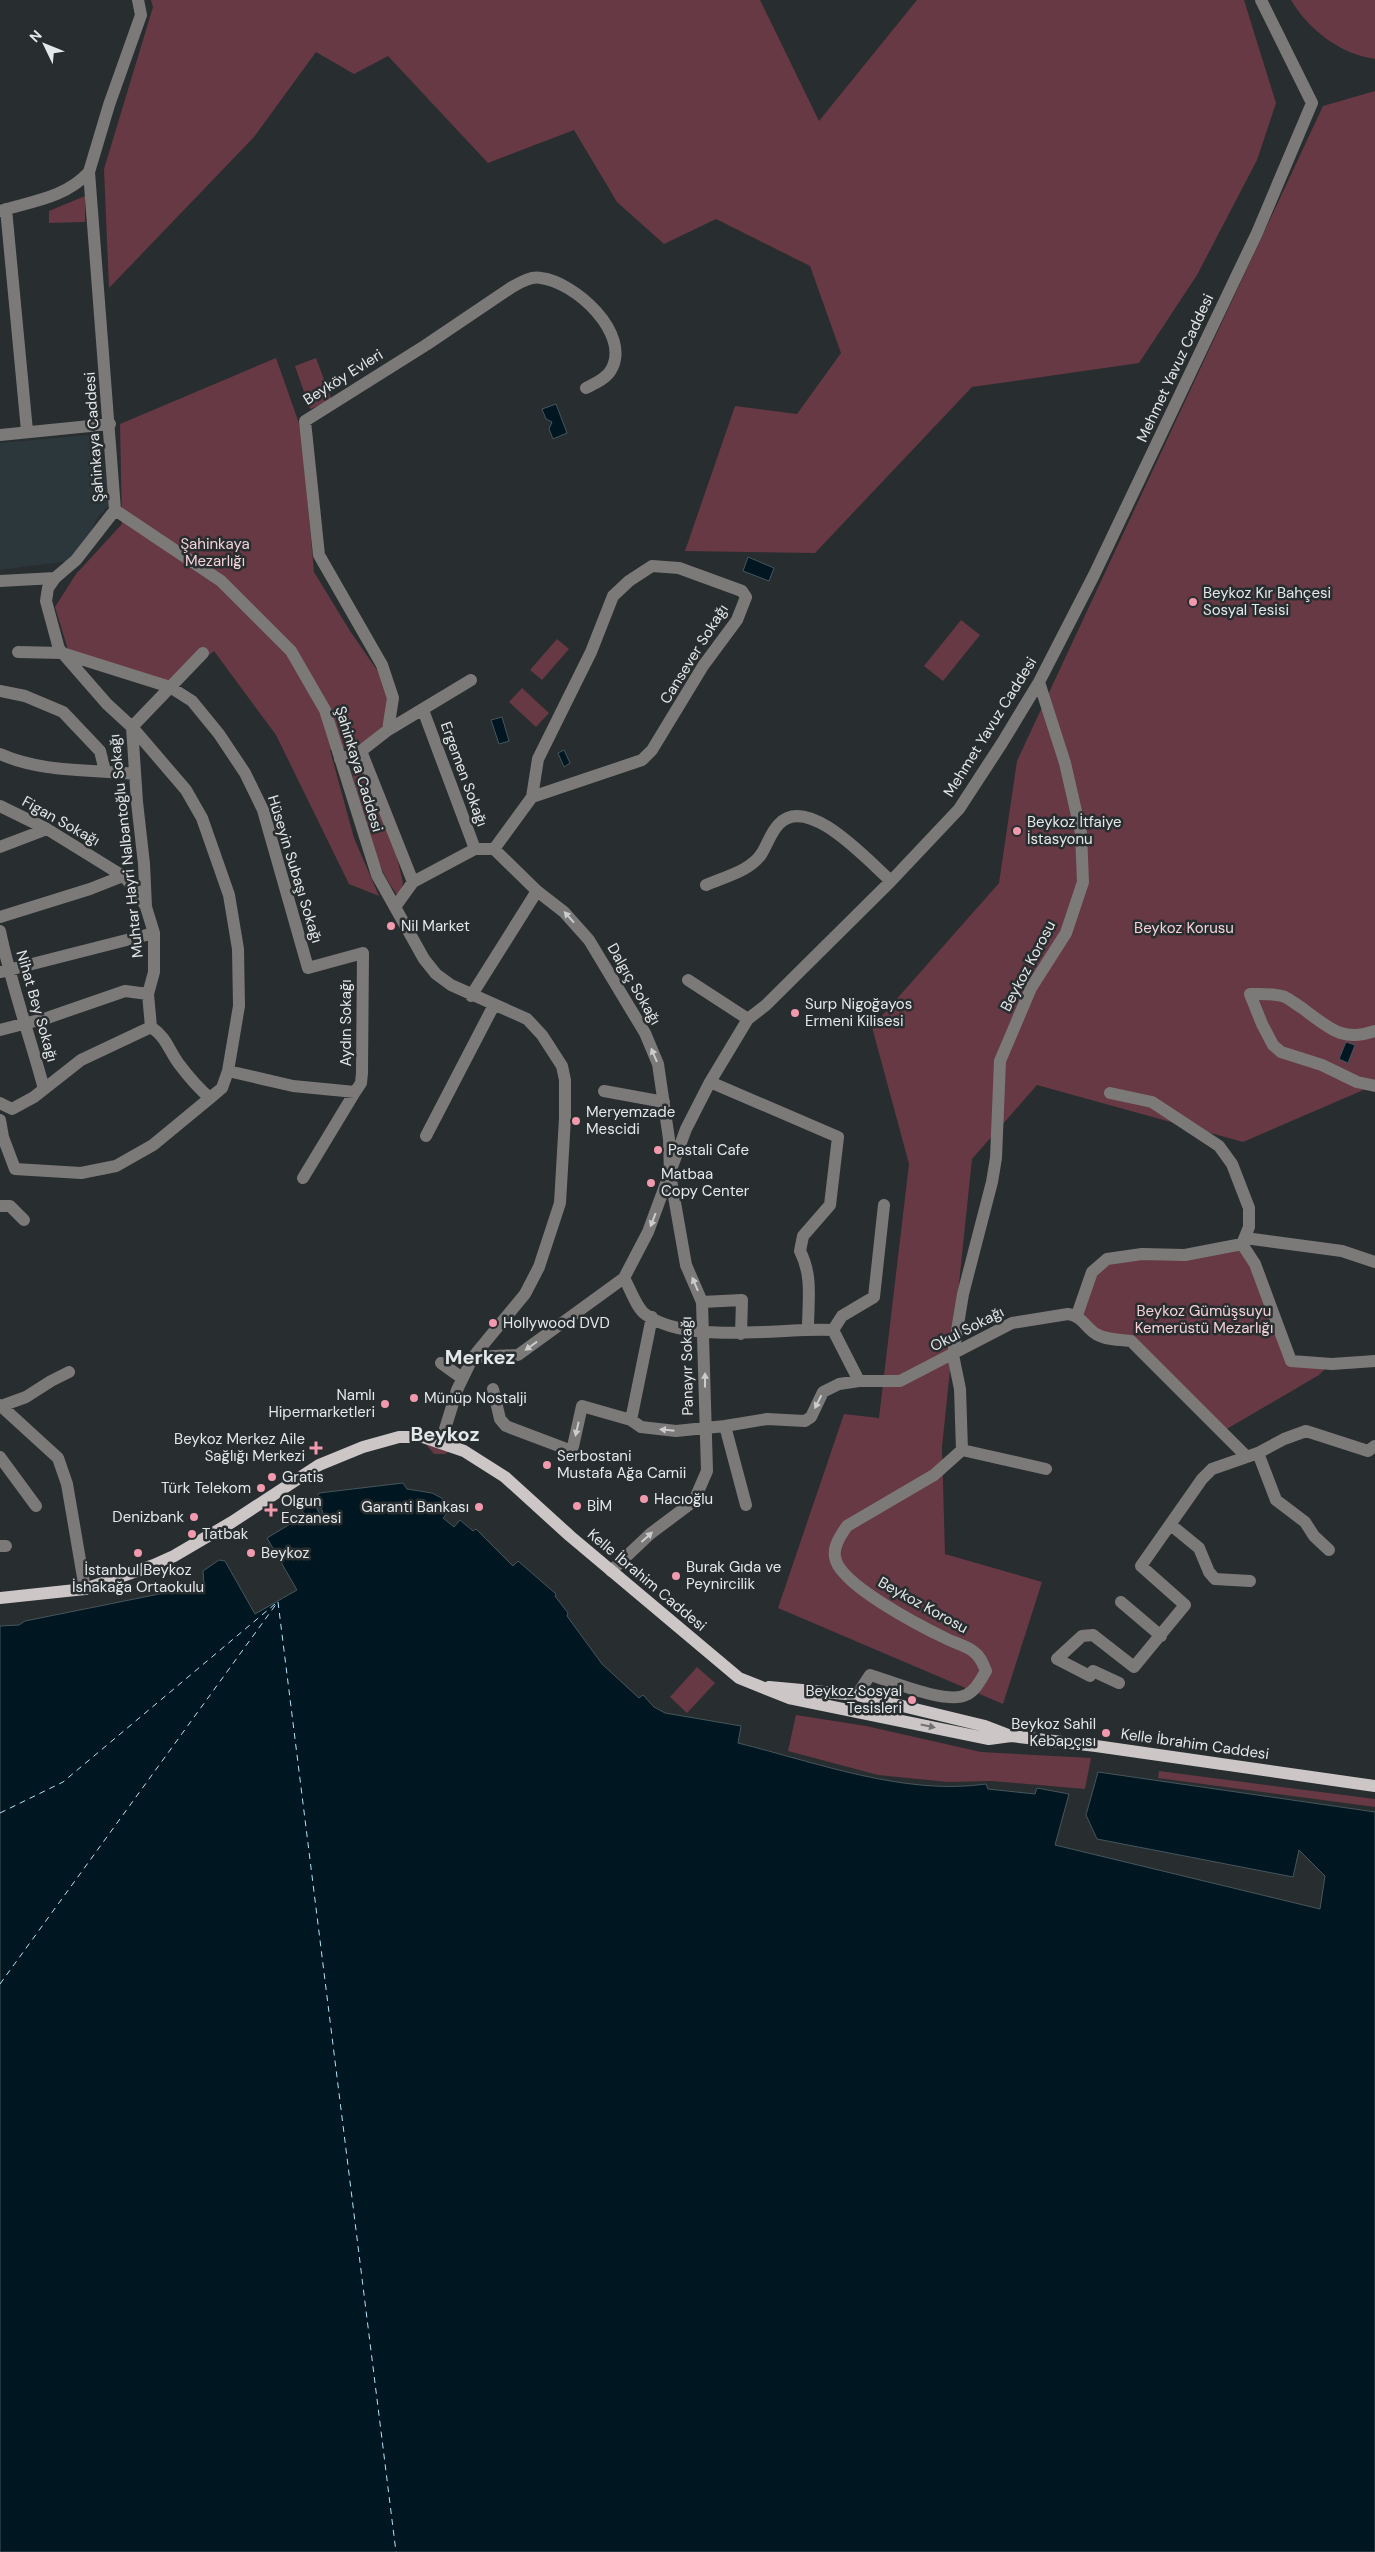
<svg xmlns="http://www.w3.org/2000/svg" width="1375" height="2552" font-family="'DM Sans',sans-serif">
<style>
.built{fill:#2c373c}
.green{fill:#673944}
.water{fill:#001721;stroke:#45565d}
.lines{fill:none;stroke-linecap:round;stroke-linejoin:round}
.ferry{stroke:#b3e4f9;stroke-width:1;stroke-dasharray:6 5;stroke-linecap:butt}
.minor{stroke:#7c7979;stroke-width:12}
.major{stroke:#ccc6c7;stroke-width:12}
.oneway{fill:#cbcccd}
.oneway2{fill:#727273}
.poi-dot{fill:#f29aad;stroke:#282d2f;stroke-width:2}
.labels{text-anchor:middle;stroke-width:5;stroke-linejoin:round;paint-order:stroke}
.street-label{font-size:15px;fill:#e5e8e9;stroke:#282d2f}
.park-label{font-size:15px;fill:#f4d2d8;stroke:#282d2f}
.poi-label{font-size:15px;fill:#e5e8e9;stroke:#282d2f;text-anchor:start}
.district-label{font-size:20px;font-weight:bold;fill:#e5e8e9;stroke:#282d2f}
</style>
<rect width="100%" height="100%" fill="#282d2f"/>
<path class="built" d="M 99,434 L 110,504 L 98,517 L 81,550 L 69,561 L 0,570 L 0,443 Z"/>
<path class="green" d="M 151,0 L 760,0 L 819,121 L 917,0 L 1244,0 L 1276,103 L 1257,160 L 1197,275 L 1139,363 L 972,387 L 815,553 L 685,551 L 735,406 L 797,414 L 841,353 L 810,266 L 716,219 L 664,244 L 617,202 L 574,130 L 488,163 L 388,56 L 354,74 L 316,52 L 254,137 L 109,288 L 104,169 L 153,7 Z
M 1291,0 L 1375,0 L 1375,59 C 1340,54 1309,30 1291,0 Z
M 1375,91 L 1375,1085 L 1243,1142 L 1037,1085 L 972,1159 L 942,1447 L 945,1554 L 1042,1582 L 1003,1704 L 778,1608 L 844,1414 L 879,1418 L 909,1164 L 872,1027 L 999,883 L 1017,761 L 1323,106 Z
M 85,196 L 85,222 L 49,223 L 49,211 Z
M 276,358 L 301,429 L 314,572 L 350,631 L 377,670 L 389,698 L 386,718 L 380,731 L 358,747 L 330,750 L 354,838 L 379,896 L 349,884 L 276,735 L 214,651 L 170,687 L 68,650 L 55,607 L 76,574 L 122,524 L 120,424 Z
M 316,358 L 332,401 L 310,409 L 295,366 Z
M 961,620 L 980,635 L 943,681 L 924,666 Z
M 557,639 L 569,649 L 542,680 L 530,670 Z
M 522,688 L 549,713 L 536,727 L 509,702 Z
M 355,763 L 361,766 L 392,836 L 403,883 L 399,897 C 372,864 361,809 351,769 Z
M 1241,1246 L 1290,1362 L 1327,1367 L 1319,1375 L 1225,1430 L 1131,1338 L 1098,1333 L 1080,1314 L 1093,1273 L 1108,1260 Z
M 424,1442 L 450,1451 L 445,1454 L 434,1454 Z
M 697,1667 L 715,1683 L 687,1713 L 670,1697 Z
M 796,1715 L 866,1726 L 981,1752 L 1091,1758 L 1085,1789 L 992,1781 L 948,1782 L 878,1775 L 788,1751 Z
M 1159,1771 L 1375,1799 L 1375,1807 L 1158,1778 Z"/>
<path class="water" d="M 556,404 L 567,433 L 553,439 L 549,429 L 552,422 L 546,419 L 542,409 Z
M 748,557 L 774,568 L 769,581 L 743,571 Z
M 502,717 L 509,741 L 499,744 L 491,720 Z
M 564,750 L 570,763 L 564,767 L 558,753 Z
M 1346,1042 L 1355,1045 L 1348,1063 L 1339,1059 Z
M 403,1483 L 407,1489 L 432,1493 L 455,1505 L 443,1518 L 454,1527 L 460,1520 L 473,1531 L 476,1529 L 513,1566 L 518,1561 L 556,1594 L 555,1596 L 568,1613 L 567,1616 L 602,1664 L 639,1698 L 643,1695 L 654,1707 L 665,1713 L 741,1726 L 738,1743 C 815,1762 905,1796 986,1784 L 988,1789 L 1035,1794 L 1037,1788 L 1069,1794 L 1055,1845 L 1320,1909 L 1325,1876 L 1299,1850 L 1293,1877 L 1097,1839 L 1086,1815 L 1098,1772 L 1375,1812 L 1375,2552 L 0,2552 L 0,1626 L 19,1625 L 25,1621 L 204,1585 L 203,1571 L 219,1560 L 225,1561 L 255,1614 L 297,1590 L 267,1538 L 305,1515 L 298,1504 L 312,1497 L 320,1515 L 323,1513 L 317,1497 L 319,1493 Z"/>
<g class="lines">
<path class="ferry" d="M 278,1602 L 396,2552
M 0,1813 L 63,1782 L 275,1604
M 0,1984 L 277,1603"/>
<path class="minor" d="M 138,0 L 141,15 L 109,105 L 89,172 L 115,510 L 221,581 L 291,651 L 325,710 L 377,875 L 424,959 L 436,974 L 451,985 L 527,1019 L 542,1035 L 562,1066 L 565,1080 L 565,1118 L 560,1203 L 539,1267 L 525,1294 L 473,1357 L 457,1390 L 441,1442
M 6,209 L 27,431
M 0,211 C 33,201 65,198 89,172
M 0,435 L 110,424
M 0,581 L 55,578 L 76,560 L 115,510
M 18,652 L 62,653 L 170,687 L 192,701 L 219,734 L 245,773 L 263,810 L 308,968 L 363,953 L 362,1073 L 361,1083 L 355,1092 L 293,1086 L 228,1071
M 0,691 L 25,696 L 63,712 L 100,751 L 105,771
M 423,710 L 475,849
M 388,730 L 393,698 L 382,665 L 319,555 L 305,421 L 426,345 L 512,287 C 521,282 531,276 541,278 C 575,282 632,334 611,370 C 606,379 594,384 586,388
M 361,751 L 413,882
M 0,754 C 43,773 89,769 135,774
M 340,759 L 361,751 L 388,730 L 471,680
M 0,806 L 47,829 L 123,876 L 133,886 L 145,905
M 0,847 L 47,829
M 494,849 L 537,891 L 564,912 L 589,940 L 645,1033 L 658,1064 L 669,1139 L 670,1174 L 686,1265 L 702,1302 L 707,1471 L 694,1501 L 650,1534 L 611,1571
M 494,849 L 532,797 L 642,760 L 652,750 L 703,666 L 737,620 L 746,597 L 742,591 L 679,568 L 652,566 L 629,581 L 613,596 L 591,652 L 538,759 L 532,797
M 706,885 C 724,877 751,871 762,853 C 768,843 771,832 779,824 C 808,793 868,861 891,881
M 395,907 L 413,882 L 475,849 L 494,849
M 0,917 L 90,889 L 123,876
M 0,931 C 11,985 30,1036 44,1089
M 1,972 L 154,933
M 688,980 L 748,1019
M 471,996 L 537,891
M 151,1027 C 167,1038 168,1049 179,1064 C 188,1076 198,1088 210,1098
M 0,1030 L 47,1018 L 125,991 L 148,994
M 1375,1031 C 1342,1043 1328,1027 1302,1008 C 1297,1005 1291,1000 1285,997 C 1274,993 1262,994 1250,994 L 1262,1024 L 1273,1045 L 1281,1052 L 1322,1065 L 1357,1082 L 1375,1086
M 710,1082 L 838,1137 L 830,1205 L 803,1236 L 800,1251 C 813,1276 808,1301 808,1329
M 604,1091 L 664,1102
M 1110,1093 L 1152,1102 L 1219,1146 L 1232,1164 L 1249,1208 L 1249,1227 L 1242,1244
M 0,1103 L 12,1109 L 34,1097 L 81,1060 L 151,1027 L 148,994 L 154,972 L 154,933 L 146,907 L 144,864 L 137,802 L 132,727 L 107,704 L 59,649 L 46,601 L 48,588 L 55,578
M 0,1120 L 3,1137 L 15,1169 L 81,1173 L 116,1166 L 153,1145 L 210,1098 L 222,1088 L 228,1071 L 239,1006 L 238,949 L 229,895 L 202,818 L 186,790 L 132,727 L 203,653
M 426,1136 L 494,1005
M 303,1178 L 355,1092
M 0,1206 L 10,1206 L 24,1220
M 1245,1238 L 1342,1251 L 1375,1262
M 1242,1244 L 1255,1264 L 1291,1361 L 1332,1364 L 1375,1361
M 624,1278 C 630,1288 636,1307 645,1314 C 688,1346 783,1327 833,1330 L 859,1381
M 702,1302 L 742,1300 L 741,1334
M 1077,1315 L 1092,1272 L 1107,1259 L 1142,1254 L 1185,1255 L 1242,1244
M 833,1330 L 842,1316 L 874,1297 L 884,1205
M 473,1357 L 518,1355 L 624,1278 L 648,1232 L 686,1129 L 710,1082 L 748,1019 L 766,1005 L 891,881 L 959,809 L 1002,743 L 1039,682 L 1094,575 L 1257,233 L 1312,103 L 1261,0
M 441,1363 L 462,1378
M 493,1389 L 500,1419 L 506,1426 L 572,1451 L 582,1406 L 631,1420 L 641,1427 L 676,1431 L 725,1426 L 767,1419 L 805,1421 L 811,1417 L 823,1392 L 839,1384 L 859,1381 L 900,1381 L 1012,1323 L 1068,1314 C 1082,1316 1085,1327 1096,1334 C 1106,1340 1120,1340 1131,1341 L 1247,1457
M 0,1405 L 58,1458 L 67,1484 L 85,1589
M 1,1406 L 26,1397 L 51,1381 L 69,1372
M 631,1420 L 652,1317
M 725,1426 L 746,1505
M 962,1450 L 960,1389 L 953,1355 L 963,1294 L 992,1182 L 996,1158 L 1000,1061 L 1031,988 L 1066,933 L 1083,882 L 1081,833 L 1065,763 L 1039,682
M 962,1450 L 1046,1469
M 1258,1453 L 1276,1500 L 1305,1522 L 1314,1536 L 1329,1550
M 0,1457 L 36,1506
M 1171,1525 L 1199,1548 L 1209,1572 L 1215,1579 L 1250,1581
M 0,1546 L 6,1546
M 1121,1602 L 1161,1636
M 1119,1683 L 1093,1671 L 1090,1676 L 1057,1659 L 1082,1636 L 1093,1635 L 1134,1667 L 1185,1605 L 1141,1566 L 1202,1479 L 1212,1469 L 1258,1453 L 1284,1439 L 1306,1431 L 1368,1451 L 1375,1446
M 857,1695 L 870,1675 C 891,1681 947,1705 966,1695 C 976,1690 980,1681 986,1671 C 983,1664 981,1657 974,1652 C 967,1646 955,1643 947,1639 C 922,1627 838,1584 835,1557 C 833,1546 841,1535 847,1526 L 934,1475 L 962,1450"/>
<path class="major" d="M 0,1598 L 85,1589 L 154,1565 L 174,1556 L 232,1522 L 319,1465 L 363,1447 L 399,1437 L 423,1437 L 464,1451 L 505,1477 L 570,1536 L 739,1678 L 789,1698 L 989,1739 L 1011,1736
M 769,1687 L 857,1695 L 985,1726 L 1011,1736 L 1096,1746 L 1375,1786"/>
</g>
<defs><path id="oneway-solid" d="M-6-.8H1V-3.2L6.5 0L1 3.2V.8H-6Z" transform="scale(1.25)"/></defs>
<g class="oneway">
<use href="#oneway-solid" transform="translate(569 917) rotate(-132)"/>
<use href="#oneway-solid" transform="translate(654 1055) rotate(-113)"/>
<use href="#oneway-solid" transform="translate(653 1220) rotate(111)"/>
<use href="#oneway-solid" transform="translate(695 1284) rotate(-113)"/>
<use href="#oneway-solid" transform="translate(531 1346) rotate(144)"/>
<use href="#oneway-solid" transform="translate(705 1380) rotate(-90)"/>
<use href="#oneway-solid" transform="translate(818 1402) rotate(117)"/>
<use href="#oneway-solid" transform="translate(577 1429) rotate(103)"/>
<use href="#oneway-solid" transform="translate(667 1430) rotate(-174)"/>
<use href="#oneway-solid" transform="translate(647 1537) rotate(-42)"/>
</g>
<use class="oneway2" href="#oneway-solid" transform="translate(928 1726) rotate(12)"/>
<g class="poi-dot">
<circle cx="1193" cy="602" r="5"/>
<circle cx="1017" cy="831" r="5"/>
<circle cx="391" cy="926" r="5"/>
<circle cx="795" cy="1013" r="5"/>
<circle cx="576" cy="1121" r="5"/>
<circle cx="658" cy="1150" r="5"/>
<circle cx="651" cy="1183" r="5"/>
<circle cx="493" cy="1323" r="5"/>
<circle cx="414" cy="1398" r="5"/>
<circle cx="385" cy="1404" r="5"/>
<path d="M313.5 1440.5h5v5h5v5h-5v5h-5v-5h-5v-5h5z"/>
<circle cx="547" cy="1465" r="5"/>
<circle cx="272" cy="1477" r="5"/>
<circle cx="261" cy="1488" r="5"/>
<circle cx="644" cy="1499" r="5"/>
<circle cx="577" cy="1506" r="5"/>
<circle cx="479" cy="1507" r="5"/>
<path d="M268.5 1502.5h5v5h5v5h-5v5h-5v-5h-5v-5h5z"/>
<circle cx="194" cy="1517" r="5"/>
<circle cx="192" cy="1534" r="5"/>
<circle cx="138" cy="1553" r="5"/>
<circle cx="251" cy="1553" r="5"/>
<circle cx="676" cy="1576" r="5"/>
<circle cx="912" cy="1700" r="5"/>
<circle cx="1106" cy="1733" r="5"/>
</g>
<g class="labels">
<g class="street-label">
<text transform="translate(1175 368) rotate(-65)" y="5">Mehmet Yavuz Caddesi</text>
<text transform="translate(343 377) rotate(-32)" y="5">Beyköy Evleri</text>
<text transform="translate(94 437) rotate(-94)" y="5">Şahinkaya Caddesi</text>
<text transform="translate(694 654) rotate(-58)" y="5">Cansever Sokağı</text>
<text transform="translate(990 727) rotate(-58)" y="5">Mehmet Yavuz Caddesi</text>
<text transform="translate(359 769) rotate(73)" y="5">Şahinkaya Caddesi</text>
<text transform="translate(464 774) rotate(70)" y="5">Ergemen Sokağı</text>
<text transform="translate(61 821) rotate(29)" y="5">Figan Sokağı</text>
<text transform="translate(126 846) rotate(-96)" y="5">Muhtar Hayri Nalbantoğlu Sokağı</text>
<text transform="translate(295 869) rotate(73)" y="5">Hüseyin Subaşı Sokağı</text>
<text transform="translate(1028 966) rotate(-62)" y="5">Beykoz Korosu</text>
<text transform="translate(634 984) rotate(60)" y="5">Dalgıç Sokağı</text>
<text transform="translate(37 1006) rotate(74)" y="5">Nihat Bey Sokağı</text>
<text transform="translate(346 1023) rotate(-90)" y="5">Aydın Sokağı</text>
<text transform="translate(967 1329) rotate(-27)" y="5">Okul Sokağı</text>
<text transform="translate(687 1366) rotate(-91)" y="5">Panayır Sokağı</text>
<text transform="translate(647 1580) rotate(40)" y="5">Kelle İbrahim Caddesi</text>
<text transform="translate(923 1605) rotate(29)" y="5">Beykoz Korosu</text>
<text transform="translate(1195 1744) rotate(8)" y="5">Kelle İbrahim Caddesi</text>
</g>
<g class="park-label">
<text x="215" y="549">Şahinkaya<tspan x="215" dy="17">Mezarlığı</tspan></text>
<text x="1184" y="933">Beykoz Korusu</text>
<text x="1204" y="1316">Beykoz Gümüşsuyu<tspan x="1204" dy="17">Kemerüstü Mezarlığı</tspan></text>
</g>
<g class="poi-label">
<text x="1203" y="598">Beykoz Kır Bahçesi<tspan x="1203" dy="17">Sosyal Tesisi</tspan></text>
<text x="1027" y="827">Beykoz İtfaiye<tspan x="1027" dy="17">İstasyonu</tspan></text>
<text x="401" y="931">Nil Market</text>
<text x="805" y="1009">Surp Nigoğayos<tspan x="805" dy="17">Ermeni Kilisesi</tspan></text>
<text x="586" y="1117">Meryemzade<tspan x="586" dy="17">Mescidi</tspan></text>
<text x="668" y="1155">Pastali Cafe</text>
<text x="661" y="1179">Matbaa<tspan x="661" dy="17">Copy Center</tspan></text>
<text x="503" y="1328">Hollywood DVD</text>
<text x="375" y="1400" text-anchor="end">Namlı<tspan x="375" dy="17">Hipermarketleri</tspan></text>
<text x="424" y="1403">Münüp Nostalji</text>
<text x="305" y="1444" text-anchor="end">Beykoz Merkez Aile<tspan x="305" dy="17">Sağlığı Merkezi</tspan></text>
<text x="557" y="1461">Serbostani<tspan x="557" dy="17">Mustafa Ağa Camii</tspan></text>
<text x="282" y="1482">Gratis</text>
<text x="251" y="1493" text-anchor="end">Türk Telekom</text>
<text x="654" y="1504">Hacıoğlu</text>
<text x="281" y="1506">Olgun<tspan x="281" dy="17">Eczanesi</tspan></text>
<text x="587" y="1511">BİM</text>
<text x="469" y="1512" text-anchor="end">Garanti Bankası</text>
<text x="184" y="1522" text-anchor="end">Denizbank</text>
<text x="202" y="1539">Tatbak</text>
<text x="261" y="1558">Beykoz</text>
<text x="686" y="1572">Burak Gıda ve<tspan x="686" dy="17">Peynircilik</tspan></text>
<text x="138" y="1575" text-anchor="middle">İstanbul Beykoz<tspan x="138" dy="17">İshakağa Ortaokulu</tspan></text>
<text x="902" y="1696" text-anchor="end">Beykoz Sosyal<tspan x="902" dy="17">Tesisleri</tspan></text>
<text x="1096" y="1729" text-anchor="end">Beykoz Sahil<tspan x="1096" dy="17">Kebapçısı</tspan></text>
</g>
<g class="district-label">
<text x="480" y="1364">Merkez</text>
<text x="445" y="1441">Beykoz</text>
</g>
</g>
<g transform="translate(45 45) rotate(313)" stroke="#282d2f" stroke-width="4" paint-order="stroke">
<path d="M0-4L9 19L0 12L-9 19Z" fill="#e5e8e9"/>
<text y="-8" font-size="14" font-weight="bold" text-anchor="middle" fill="#e5e8e9">N</text>
</g>
</svg>
